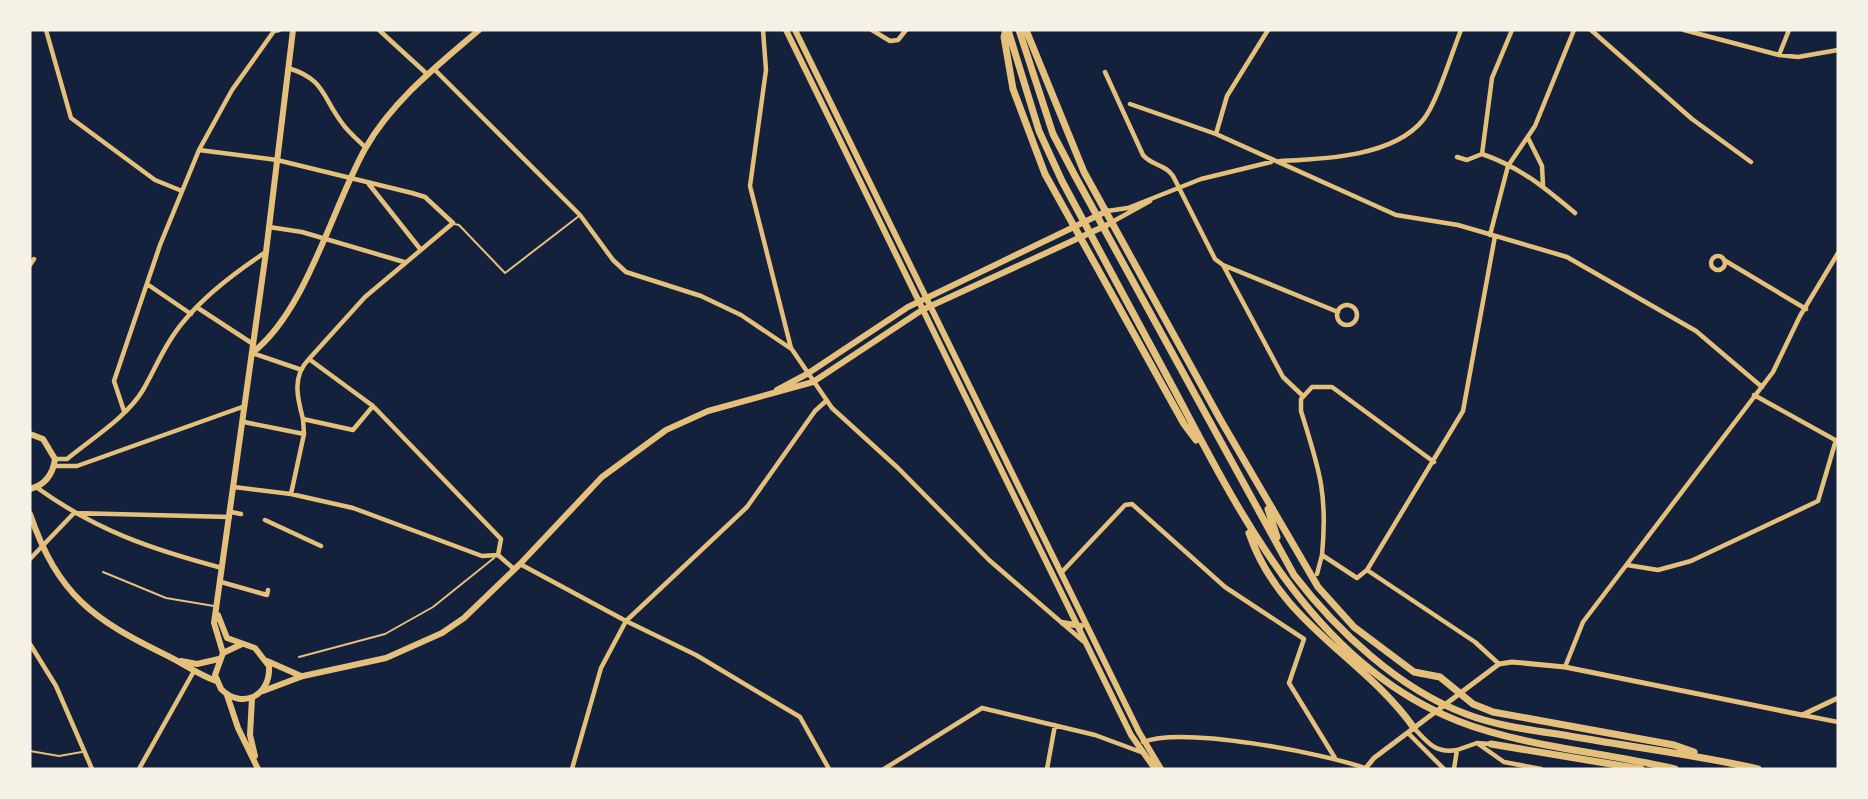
<svg xmlns="http://www.w3.org/2000/svg" width="1868" height="799" font-family="Rubik,sans-serif">
<style>
.lines{fill:none;stroke-linecap:round;stroke-linejoin:round}
.service{stroke:#e5c07b;stroke-width:2}
.minor{stroke:#e5c07b;stroke-width:4.5}
.tertiary{stroke:#e5c07b;stroke-width:5}
.secondary{stroke:#e5c07b;stroke-width:6}
.primary{stroke:#e5c07b;stroke-width:6}
.trunk{stroke:#e5c07b;stroke-width:7}
</style>
<rect width="100%" height="100%" fill="#14213d"/>
<g class="lines">
<path class="service" d="M 454,224 L 459,225 L 505,273 L 579,216
M 103,572 L 166,598 L 214,606
M 299,657 L 385,634 L 433,607 L 494,558
M 30,751 L 59,756 L 82,752"/>
<path class="minor" d="M 46,30 L 71,118 L 155,180 L 182,191
M 379,30 L 427,74
M 763,30 L 766,70 L 750,186 L 791,348 L 832,408 L 898,468 L 989,560 L 1083,641
M 872,30 L 890,41 L 898,40 L 906,30
M 1591,30 L 1692,119 L 1751,162
M 1684,30 L 1779,55 L 1798,57 L 1838,50
M 1779,55 L 1789,30
M 288,68 C 325,79 322,97 342,123 C 348,132 358,140 366,148
M 434,69 L 580,215 L 613,260 L 626,272 L 701,296 L 741,315 L 790,348
M 1105,72 L 1143,155 C 1152,166 1165,164 1173,176 L 1215,259 L 1223,265 L 1283,377 L 1303,396
M 1130,104 L 1216,134 L 1396,215 L 1458,225 L 1567,257 L 1696,331 L 1762,387
M 1216,134 L 1227,96 L 1268,30
M 1528,138 L 1542,166 L 1543,185
M 199,150 L 277,160 L 412,193 L 425,197 L 453,223 L 365,297 L 309,359
M 1482,154 L 1492,78 L 1512,30
M 1457,157 L 1467,160 L 1482,154 C 1520,167 1545,188 1575,213
M 1280,161 C 1323,159 1393,157 1423,120 C 1437,103 1452,52 1461,30
M 368,183 L 421,250
M 1107,211 L 1128,208 L 1201,179 L 1271,162
M 1112,222 L 1150,201
M 269,227 L 302,232 L 404,262
M 1490,235 L 1508,166 L 1535,126 L 1574,30
M 1495,236 L 1463,411 L 1367,570 L 1475,642 L 1499,664
M1711 263a7 7 0 1 1 14 0a7 7 0 1 1-14 0Z
M 1724,260 L 1806,309
M 30,265 L 34,259
M 1223,265 L 1338,312
M 147,284 L 191,314
M1337 315a10 10 0 1 1 20 0a10 10 0 1 1-20 0Z
M 198,308 L 253,344
M 252,353 L 299,369
M 1754,395 L 1837,441
M 373,406 L 353,430 L 303,419 C 297,397 292,376 309,359 L 373,406 L 501,539 L 498,555
M 124,411 L 114,381 L 160,245 L 199,150 L 232,90 L 274,31 L 279,30
M 244,422 L 304,434
M 55,459 L 67,459 C 91,439 127,417 143,390 C 156,367 166,342 184,321 C 206,294 237,271 266,252
M 54,466 L 77,466 L 245,406
M 36,487 C 97,531 151,549 222,568
M 234,487 L 291,494 L 353,508 L 482,556 L 498,555 L 514,569
M 291,494 L 304,434 L 303,419
M 231,512 L 241,514
M 74,513 L 230,517
M 265,520 L 321,546
M 30,559 L 74,513
M 520,564 L 626,621 L 696,655 L 800,717 L 829,769
M 1627,565 L 1658,570 L 1691,561 L 1818,501 L 1836,440
M 1367,570 L 1357,578 L 1322,555 C 1328,493 1319,469 1301,411 L 1301,399 L 1312,387 L 1332,387 L 1434,462
M 1061,573 L 1125,505 L 1132,504 L 1225,587 L 1304,639 L 1289,683 L 1335,758
M 1317,574 L 1322,555
M 221,582 L 267,595 L 268,590
M 30,644 L 56,686 L 92,769
M 1565,667 L 1583,622 L 1773,372 L 1800,316 L 1838,253
M 1802,715 L 1838,722
M 1414,728 C 1428,743 1436,754 1457,750
M 1408,733 L 1444,769
M 1143,742 C 1183,726 1322,753 1365,768
M 1477,743 L 1504,762 L 1541,769
M 139,769 L 194,671
M 572,769 L 601,668 L 626,621 L 747,507 L 815,411 L 826,401
M 884,769 L 982,708 L 1095,735 L 1141,752
M 1047,769 L 1055,725
M 1454,769 L 1457,750 L 1477,743 L 1491,744"/>
<path class="tertiary" d="M 1365,769 L 1374,758 L 1499,664 L 1512,662 L 1565,667 L 1802,715 L 1838,698"/>
<path class="secondary" d="M 252,353 C 306,312 332,208 365,149 C 392,101 438,65 479,30
M 777,390 L 807,374 L 908,307 L 1107,211
M 30,434 L 43,439 L 55,459 C 53,474 45,485 30,489
M 30,514 C 58,596 94,620 168,656 C 184,664 199,675 216,681
M 181,661 L 197,664 L 219,659
M 267,661 L 301,676
M 263,691 L 303,676 L 386,658 L 442,633 L 464,618 L 520,564 L 602,477 L 666,430 L 708,411 L 813,382 L 922,310 L 1107,225"/>
<path class="primary" d="M 786,30 L 1131,735 L 1155,769
M 795,30 L 1139,732 L 1161,769
M 218,615 L 227,638 L 255,648 L 269,666 C 271,696 242,710 221,689 L 215,675 L 223,653 L 242,644
M 1063,623 L 1081,626
M 223,653 L 214,623 L 266,252 L 293,30
M 227,695 L 238,728 L 258,769
M 252,698 L 250,735 L 255,756"/>
<path class="trunk" d="M 1006,30 L 1004,37 L 1013,89 L 1045,174 L 1184,424 L 1196,440
M 1008,30 L 1039,131 L 1062,181 C 1100,251 1137,321 1175,391 C 1242,518 1315,665 1458,721 C 1524,747 1605,752 1675,769
M 1019,30 L 1053,134 L 1074,174 L 1294,575 C 1337,631 1399,689 1466,714 C 1497,726 1531,730 1564,735 C 1629,747 1694,754 1758,769
M 1026,30 L 1084,172 L 1220,419 L 1318,587 L 1354,627 L 1414,672 L 1440,677 L 1473,704 L 1493,712 L 1674,745 L 1694,752
M 1268,509 L 1277,537
M 1249,533 C 1280,624 1363,656 1414,728
M 1491,744 L 1641,769"/>
</g>
<rect width="1868" height="799" fill="none" stroke="#f6f1e7" stroke-width="63"/>
</svg>
